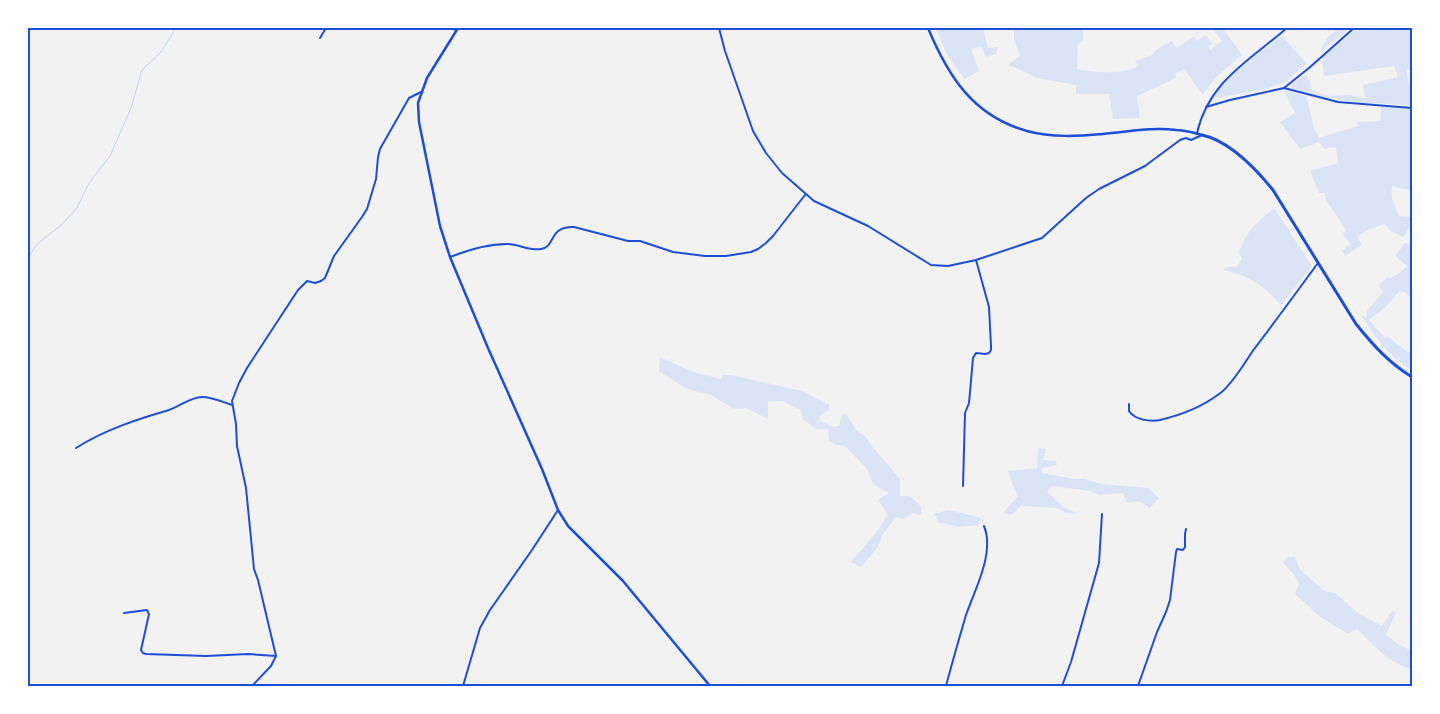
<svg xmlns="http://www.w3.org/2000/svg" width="1440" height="714" font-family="'PT Sans Narrow',sans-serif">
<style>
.green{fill:#dbe4f7}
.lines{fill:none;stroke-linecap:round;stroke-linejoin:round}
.stream{stroke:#bfd3fe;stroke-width:1}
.minor{stroke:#1d4ed8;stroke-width:2}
.tertiary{stroke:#1d4ed8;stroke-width:2.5}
.secondary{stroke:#1d4ed8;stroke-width:2.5}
.primary{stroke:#1d4ed8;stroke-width:3}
.neatline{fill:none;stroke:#1d4ed8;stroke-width:2}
</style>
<rect width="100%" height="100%" fill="#f2f2f2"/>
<path class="green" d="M 936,28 L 983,28 L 988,48 L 998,47 L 996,54 L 986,57 L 981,46 L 971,49 L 979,71 L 964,79 L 945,51 Z
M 1033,28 L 1083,28 L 1083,41 L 1078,43 L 1077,69 C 1096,73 1120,75 1138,66 L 1135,61 L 1152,55 L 1156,50 L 1172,41 L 1177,48 L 1194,36 L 1197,41 L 1206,35 L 1212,44 L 1208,47 L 1210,50 L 1222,41 L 1212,28 L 1223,28 L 1242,55 C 1228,67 1212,78 1203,95 L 1184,69 L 1175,74 L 1176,78 L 1137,96 L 1140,118 L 1113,119 L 1109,94 L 1076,94 L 1076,85 L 1037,78 L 1012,66 L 1010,67 L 1009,64 L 1020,56 L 1014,39 L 1014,29 L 1023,31 Z
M 1339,28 L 1350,28 L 1320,52 L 1326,39 Z
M 1358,28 L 1404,28 L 1411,29 L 1412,28 L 1412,70 L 1406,70 L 1412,96 L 1412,106 C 1393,103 1374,104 1354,102 C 1334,100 1314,94 1294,89 L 1289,86 L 1306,74 L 1310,82 L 1312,90 L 1328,96 L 1349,95 L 1365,98 L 1363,85 L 1398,77 L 1394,66 L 1324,76 L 1322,58 Z
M 1282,36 L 1307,64 L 1284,83 L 1266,89 L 1211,99 C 1229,74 1258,55 1282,36 Z
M 1284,90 L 1306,96 L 1314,127 L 1319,138 L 1358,126 L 1357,122 L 1380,121 L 1381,106 L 1412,109 L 1412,191 L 1392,186 C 1390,197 1394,205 1399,216 L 1410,217 L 1412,222 C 1408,227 1407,233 1403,237 L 1392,232 L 1384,224 L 1367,230 L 1357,237 L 1362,245 L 1345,256 L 1342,251 L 1350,244 L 1343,234 L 1346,230 L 1326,200 L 1325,193 L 1319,193 L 1310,171 L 1338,163 L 1336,147 L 1324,149 L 1320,142 L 1300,149 L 1280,122 L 1295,113 Z
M 1274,208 L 1312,266 L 1281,305 C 1263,286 1250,275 1223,270 L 1227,267 L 1236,267 L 1242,259 L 1239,253 C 1246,230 1257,223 1274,208 Z
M 1405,243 L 1412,245 L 1412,298 L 1404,292 L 1399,291 L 1388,305 L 1369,320 L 1385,338 L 1388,337 L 1409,353 L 1412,348 L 1412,369 C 1391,361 1373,333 1361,315 L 1366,318 L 1367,311 L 1383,292 L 1379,285 L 1387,277 L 1390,278 L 1398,274 L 1407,266 L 1395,256 Z
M 660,357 L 693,372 L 721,379 L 723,375 L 731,375 L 802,391 L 829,405 L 829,410 L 819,416 L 820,421 L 834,427 L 839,426 L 842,415 L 846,414 L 857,431 L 866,437 L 871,445 L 900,479 L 900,496 L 910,496 L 922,507 L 921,515 L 912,513 L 904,519 L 896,517 L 882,536 L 878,547 L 861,567 L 851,562 L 875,534 L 888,515 L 878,500 L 889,493 L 873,484 L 867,469 L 845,446 L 836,445 L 829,441 L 828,429 L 816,429 L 803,419 L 801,410 L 782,401 L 768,401 L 768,419 L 746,408 L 734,409 L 711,395 L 687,389 L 659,371 Z
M 1038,448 L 1046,449 L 1043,460 L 1056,461 L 1057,465 L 1042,468 L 1042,473 L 1075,479 L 1085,479 L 1101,484 L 1148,488 L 1159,498 L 1150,508 L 1139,501 L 1127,503 L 1123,493 L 1099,495 L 1090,491 L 1052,486 L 1047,492 L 1063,507 L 1079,514 L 1066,513 L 1056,508 L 1021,506 L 1011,515 L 1003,513 L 1018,496 L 1013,486 L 1008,471 L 1037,468 Z
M 947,510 L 966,514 L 981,518 L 978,525 L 960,527 L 940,523 L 934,514 Z
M 1288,557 L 1295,557 L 1300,570 L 1325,591 L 1335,593 L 1359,614 L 1382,626 L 1392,611 L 1396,613 L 1386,634 L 1398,644 L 1412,651 L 1412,669 C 1390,664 1373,645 1357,629 L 1348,634 L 1319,616 L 1295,594 L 1299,584 L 1295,576 L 1283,563 Z"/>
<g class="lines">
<path class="stream" d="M 28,258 L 36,245 L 61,225 L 77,208 L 89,183 L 110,156 L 131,108 L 142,70 L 161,52 L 176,28"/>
<path class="minor" d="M 452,28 L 456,30
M 719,28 L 725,51 L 753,131 L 766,153 L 782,173 L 814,201 L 868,226 L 931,265 L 948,266 L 976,260 L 1042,238 L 1086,198 L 1099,189 L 1145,166 L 1180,140 L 1186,138 L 1191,140 L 1202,135
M 320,38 L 326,28
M 1284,88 L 1338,102 L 1412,108
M 1206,107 L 1230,100 L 1284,88 L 1309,68 L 1354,28
M 1197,133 C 1209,81 1250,60 1287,28
M 450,257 C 468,250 487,244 507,244 C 518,244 530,251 541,249 C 556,247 548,226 574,227 L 628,241 L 640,241 L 673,252 L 705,256 L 726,256 L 751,252 L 758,249 L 766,243 L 773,236 L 805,195
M 1129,404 L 1129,411 C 1135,420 1150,422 1160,420 C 1181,415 1202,407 1219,394 C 1231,386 1244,364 1252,352 C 1274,323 1296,293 1318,263
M 76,448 C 104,430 138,419 169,410 C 180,406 191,397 202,397 C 212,397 223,402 232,405
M 963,486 L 965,413 L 969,403 L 973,358 L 976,353 L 985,354 L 989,353 L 991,350 L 991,346 L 989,307 L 976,260
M 124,613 L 147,610 L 149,614 L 141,650 L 143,653 L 146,654 L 206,656 L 248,654 L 276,656
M 252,686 L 271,666 L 276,656 L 258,580 L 254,569 L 246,488 L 237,446 L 236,424 L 232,401 L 239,383 L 247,368 L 298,290 L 307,281 L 315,283 L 321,281 L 325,278 L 334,256 L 362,217 L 367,209 L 376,179 L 378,157 L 380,149 L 409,98 L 421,92
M 463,686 L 480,628 L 490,610 L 532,550 L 558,510
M 946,686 C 952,663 959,639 966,615 C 975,589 995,553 984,526
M 1062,686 L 1071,662 L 1099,563 L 1102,514
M 1138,686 L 1157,632 L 1166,612 L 1170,600 L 1176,552 L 1177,549 L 1183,550 L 1185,547 L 1185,534 L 1186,529"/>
<path class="tertiary" d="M 458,28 L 427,78 L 418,103 L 419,122 L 440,226 L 450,257 L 488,348 L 542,469 L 558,510 L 568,526 L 623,581 L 710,686"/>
<path class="secondary" d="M 928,28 C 948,76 973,116 1027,131 C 1052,138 1079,136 1103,134 C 1128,132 1152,127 1176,130 C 1185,130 1194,133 1202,135"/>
<path class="primary" d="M 1202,135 C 1230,141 1256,169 1273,190 L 1356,324 C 1373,345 1389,363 1412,377"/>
</g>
<rect width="1440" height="714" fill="none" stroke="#ffffff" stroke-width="58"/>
<rect x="29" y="29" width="1382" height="656" class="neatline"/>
</svg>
